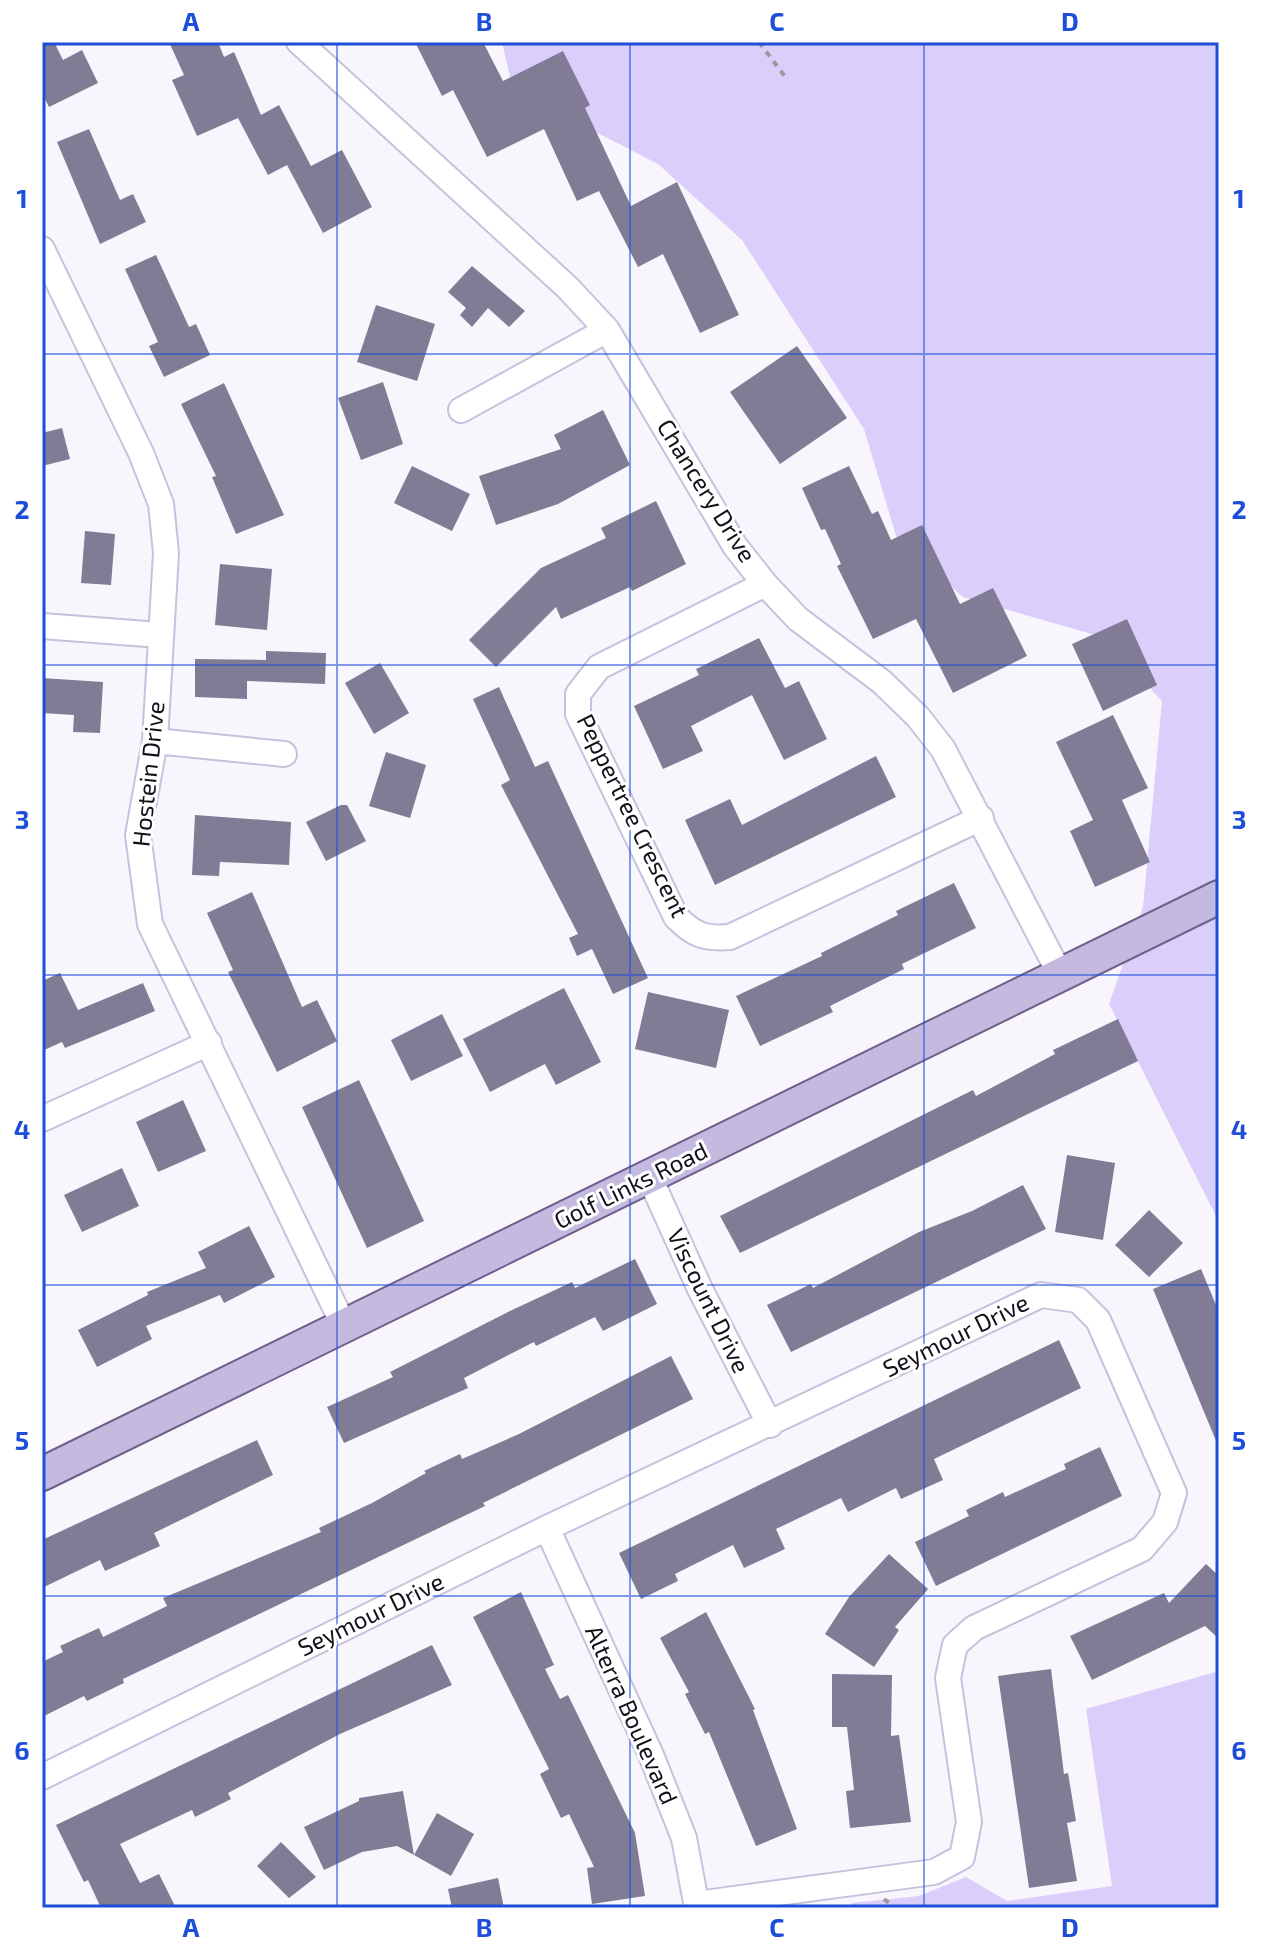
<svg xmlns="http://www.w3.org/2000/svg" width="1261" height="1950" font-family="'Exo 2',sans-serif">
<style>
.green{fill:#dacefa}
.building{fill:#827b95}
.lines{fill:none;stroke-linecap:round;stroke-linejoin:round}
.minor-casing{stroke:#c8c1dd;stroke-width:28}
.major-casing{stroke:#6d618c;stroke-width:36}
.path{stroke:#9c99a1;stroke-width:4;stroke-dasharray:6 6;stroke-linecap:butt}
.minor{stroke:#fff;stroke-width:24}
.major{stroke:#c4badf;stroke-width:32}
.grid{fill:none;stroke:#1d4ed8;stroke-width:2;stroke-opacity:0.55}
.labels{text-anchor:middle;stroke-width:6;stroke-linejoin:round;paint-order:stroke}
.street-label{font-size:24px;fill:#13101a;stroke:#fff}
.neatline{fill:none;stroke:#1d4ed8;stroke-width:3}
.grid-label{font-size:26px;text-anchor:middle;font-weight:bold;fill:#1d4ed8}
</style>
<rect width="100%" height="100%" fill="#f8f6fc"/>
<path class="green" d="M 502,42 L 1219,42 L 1219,1222 L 1109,1004 L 1143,907 L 1162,701 L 1102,637 L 963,597 L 897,539 L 864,429 L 742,240 L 658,164 L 549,108 L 510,77 Z
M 1219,1671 L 1219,1908 L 851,1908 L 851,1903 L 919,1896 L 966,1877 L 1007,1901 L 1112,1886 L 1086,1709 Z"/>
<path class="building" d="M 42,42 L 54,42 L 63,60 L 82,50 L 98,83 L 49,107 L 42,93 Z
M 169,42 L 218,42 L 224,57 L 234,52 L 261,115 L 279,105 L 311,166 L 342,150 L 372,207 L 323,233 L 287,165 L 268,175 L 238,118 L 197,136 L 172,80 L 184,75 Z
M 415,42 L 483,42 L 503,81 L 563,51 L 590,105 L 585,108 L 631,206 L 677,182 L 739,315 L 700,333 L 663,254 L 638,267 L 599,191 L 577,201 L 544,129 L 487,157 L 453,90 L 442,96 Z
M 89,129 L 120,200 L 133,194 L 146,222 L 100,244 L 57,142 Z
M 156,255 L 189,327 L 196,324 L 210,355 L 164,377 L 149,346 L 158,342 L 125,269 Z
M 472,266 L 525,311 L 509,327 L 488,308 L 472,327 L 460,315 L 466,308 L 448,292 Z
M 376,305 L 435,324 L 417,381 L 357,362 Z
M 797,346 L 847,418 L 780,464 L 730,392 Z
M 383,382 L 403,444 L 361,460 L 338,398 Z
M 224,383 L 284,515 L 236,534 L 212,477 L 216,476 L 181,404 Z
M 603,410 L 630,465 L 558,504 L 496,525 L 479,476 L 561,449 L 554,435 Z
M 62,428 L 70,459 L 42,466 L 42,433 Z
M 412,466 L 470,494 L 452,531 L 394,503 Z
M 849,466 L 872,514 L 878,511 L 891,540 L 922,525 L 960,604 L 993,588 L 1027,656 L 953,693 L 916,619 L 873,639 L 837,566 L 841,564 L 825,529 L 821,530 L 802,488 Z
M 656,501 L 686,564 L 632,591 L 630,587 L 561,619 L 556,607 L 496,667 L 469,640 L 541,568 L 606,538 L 601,528 Z
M 85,531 L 115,534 L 111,585 L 81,583 Z
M 220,564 L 272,569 L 267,630 L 215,625 Z
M 1127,619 L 1157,685 L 1103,711 L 1072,644 Z
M 759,638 L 785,688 L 799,681 L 827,739 L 784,760 L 752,695 L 691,726 L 703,751 L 663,769 L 634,706 L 699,675 L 696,669 Z
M 266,651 L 326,653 L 325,684 L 247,681 L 247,699 L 195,697 L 195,659 L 266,660 Z
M 380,663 L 409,713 L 374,734 L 345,683 Z
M 42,678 L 103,682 L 100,733 L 73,732 L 74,715 L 42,713 Z
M 499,687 L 535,767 L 548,761 L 648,978 L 613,994 L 592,949 L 577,956 L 569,938 L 578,934 L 501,785 L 510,780 L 473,699 Z
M 1113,715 L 1148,788 L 1122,800 L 1150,862 L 1095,887 L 1070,831 L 1093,820 L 1056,742 Z
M 386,752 L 426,765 L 410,818 L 369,806 Z
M 876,756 L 896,797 L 715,885 L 685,820 L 730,799 L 742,825 Z
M 341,805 L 347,805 L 366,841 L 326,861 L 306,822 Z
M 195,815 L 291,822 L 289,865 L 220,862 L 219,876 L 192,875 Z
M 954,883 L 976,928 L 902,964 L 904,969 L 830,1006 L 833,1012 L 760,1046 L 736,996 L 822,956 L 821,953 L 898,915 L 896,911 Z
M 252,892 L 302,1007 L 317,1000 L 337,1041 L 277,1072 L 228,972 L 233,970 L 207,913 Z
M 60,973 L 78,1010 L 143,983 L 155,1011 L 65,1048 L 62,1042 L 42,1051 L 42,981 Z
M 564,988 L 601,1062 L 556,1085 L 545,1064 L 490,1092 L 463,1039 Z
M 648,992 L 729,1010 L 716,1068 L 635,1049 Z
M 442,1014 L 463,1056 L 411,1081 L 391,1040 Z
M 1118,1019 L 1138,1061 L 740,1253 L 720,1216 L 973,1090 L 976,1096 L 1055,1054 L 1053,1050 Z
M 359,1080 L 424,1221 L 367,1248 L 302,1107 Z
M 183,1100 L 206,1151 L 158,1172 L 136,1122 Z
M 1067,1155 L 1115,1163 L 1103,1240 L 1055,1232 Z
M 122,1168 L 139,1206 L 82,1232 L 64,1195 Z
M 1023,1185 L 1046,1229 L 791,1352 L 767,1305 L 811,1284 L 813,1288 L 919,1232 L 972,1211 Z
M 1149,1210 L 1183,1243 L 1149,1277 L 1115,1245 Z
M 249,1226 L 275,1277 L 224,1303 L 220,1295 L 146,1326 L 152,1339 L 97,1367 L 78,1330 L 148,1295 L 147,1292 L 206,1268 L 198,1252 Z
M 635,1259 L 657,1304 L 603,1331 L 595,1317 L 536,1346 L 534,1342 L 464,1378 L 468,1388 L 344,1443 L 327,1407 L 393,1377 L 390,1372 L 510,1311 L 572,1282 L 575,1288 Z
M 1201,1269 L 1219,1312 L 1219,1448 L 1153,1289 Z
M 1059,1340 L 1081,1388 L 934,1459 L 943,1480 L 901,1499 L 896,1488 L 848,1512 L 841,1498 L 776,1529 L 785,1549 L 744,1568 L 733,1545 L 675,1574 L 678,1581 L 641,1599 L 619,1553 Z
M 671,1356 L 693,1399 L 483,1503 L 485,1506 L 123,1679 L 124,1683 L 87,1701 L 84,1696 L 42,1717 L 42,1662 L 63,1652 L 60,1646 L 99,1628 L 103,1637 L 167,1606 L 163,1598 L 321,1532 L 319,1528 L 372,1503 L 426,1473 L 424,1471 L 460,1454 L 462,1459 L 519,1434 Z
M 257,1440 L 273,1475 L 154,1533 L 160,1546 L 105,1571 L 100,1560 L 42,1588 L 42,1540 Z
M 1100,1447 L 1122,1496 L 936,1586 L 915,1542 L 969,1516 L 966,1510 L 1003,1492 L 1005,1497 L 1066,1469 L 1064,1464 Z
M 889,1554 L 928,1589 L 895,1627 L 899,1630 L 874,1667 L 825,1634 L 849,1597 Z
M 1206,1564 L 1219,1576 L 1219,1639 L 1205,1626 L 1092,1680 L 1070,1636 L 1164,1593 L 1169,1603 Z
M 521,1592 L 554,1665 L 545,1669 L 560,1699 L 568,1695 L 635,1833 L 645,1896 L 592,1904 L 587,1868 L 594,1867 L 569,1814 L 561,1818 L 540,1774 L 549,1769 L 473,1617 Z
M 706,1612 L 755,1709 L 753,1710 L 797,1829 L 756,1846 L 709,1732 L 705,1734 L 685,1694 L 689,1692 L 660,1638 Z
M 432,1645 L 452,1685 L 340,1734 L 228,1793 L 231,1799 L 195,1817 L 192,1810 L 120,1844 L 140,1883 L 159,1874 L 176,1908 L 101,1908 L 88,1880 L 84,1882 L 56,1825 Z
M 1051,1669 L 1064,1774 L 1068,1773 L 1076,1821 L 1067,1823 L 1077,1881 L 1029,1888 L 998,1676 Z
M 832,1674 L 892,1675 L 891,1736 L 899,1735 L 911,1822 L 850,1828 L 846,1791 L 854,1790 L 847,1727 L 832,1727 Z
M 403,1791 L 414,1855 L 397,1846 L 362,1852 L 324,1870 L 304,1827 L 359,1801 L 359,1798 Z
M 437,1813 L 474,1834 L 451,1876 L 414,1855 Z
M 281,1842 L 316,1877 L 289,1898 L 257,1866 Z
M 498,1878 L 504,1908 L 452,1908 L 448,1889 Z"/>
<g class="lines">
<defs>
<path id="minor" d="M 299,42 L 568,288 L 607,330 L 735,546 L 765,584 L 798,619 L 882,682 L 918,717 L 943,749 L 1061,976
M 42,249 L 141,453 L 161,504 L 166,553 L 155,741 L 138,835 L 150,924 L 345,1328
M 461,410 L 607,330
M 765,584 L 599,667 L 578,694 L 578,714 L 676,917 C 694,935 704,939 730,937 L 981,818
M 42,626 L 160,635
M 155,741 L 284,754
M 42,1119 L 209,1043
M 649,1176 L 700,1289 L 770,1425
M 547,1528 L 651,1755 L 684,1838 L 697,1908
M 42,1777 L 547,1528 L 1041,1295 L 1078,1300 L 1098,1320 L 1174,1493 L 1165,1522 L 1142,1549 L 974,1628 L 955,1645 L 948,1678 L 969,1822 L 962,1857 L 934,1872 L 697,1904"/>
<path id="major" d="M 42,1474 L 1219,897"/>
</defs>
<use href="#minor" class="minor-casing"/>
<use href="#major" class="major-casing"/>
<path class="path" d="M 759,42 L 786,78
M 884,1899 L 895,1908"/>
<use href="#minor" class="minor"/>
<use href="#major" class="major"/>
</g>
<path class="grid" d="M 337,42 L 337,1908M 630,42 L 630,1908M 924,42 L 924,1908M 42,354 L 1219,354M 42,665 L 1219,665M 42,975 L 1219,975M 42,1285 L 1219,1285M 42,1596 L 1219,1596"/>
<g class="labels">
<g class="street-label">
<text transform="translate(706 491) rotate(58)" y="8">Chancery Drive</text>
<text transform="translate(149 774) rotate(-84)" y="8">Hostein Drive</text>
<text transform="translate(632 816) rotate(64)" y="8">Peppertree Crescent</text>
<text transform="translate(631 1186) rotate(-26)" y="8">Golf Links Road</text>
<text transform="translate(708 1301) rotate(64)" y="8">Viscount Drive</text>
<text transform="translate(956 1336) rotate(-26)" y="8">Seymour Drive</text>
<text transform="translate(371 1615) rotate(-26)" y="8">Seymour Drive</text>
<text transform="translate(631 1715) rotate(66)" y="8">Alterra Boulevard</text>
</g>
</g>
<rect width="1261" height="1950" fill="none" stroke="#ffffff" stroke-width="88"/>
<rect x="44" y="44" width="1173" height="1862" class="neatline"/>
<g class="grid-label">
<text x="191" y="31">A</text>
<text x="484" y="31">B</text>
<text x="777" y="31">C</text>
<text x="1070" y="31">D</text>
<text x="22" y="208">1</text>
<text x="1239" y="208">1</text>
<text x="22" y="519">2</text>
<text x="1239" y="519">2</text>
<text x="22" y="829">3</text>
<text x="1239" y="829">3</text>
<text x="22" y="1139">4</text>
<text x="1239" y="1139">4</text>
<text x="22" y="1450">5</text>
<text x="1239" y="1450">5</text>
<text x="22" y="1760">6</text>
<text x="1239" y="1760">6</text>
<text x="191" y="1937">A</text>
<text x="484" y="1937">B</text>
<text x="777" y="1937">C</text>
<text x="1070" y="1937">D</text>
</g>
</svg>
